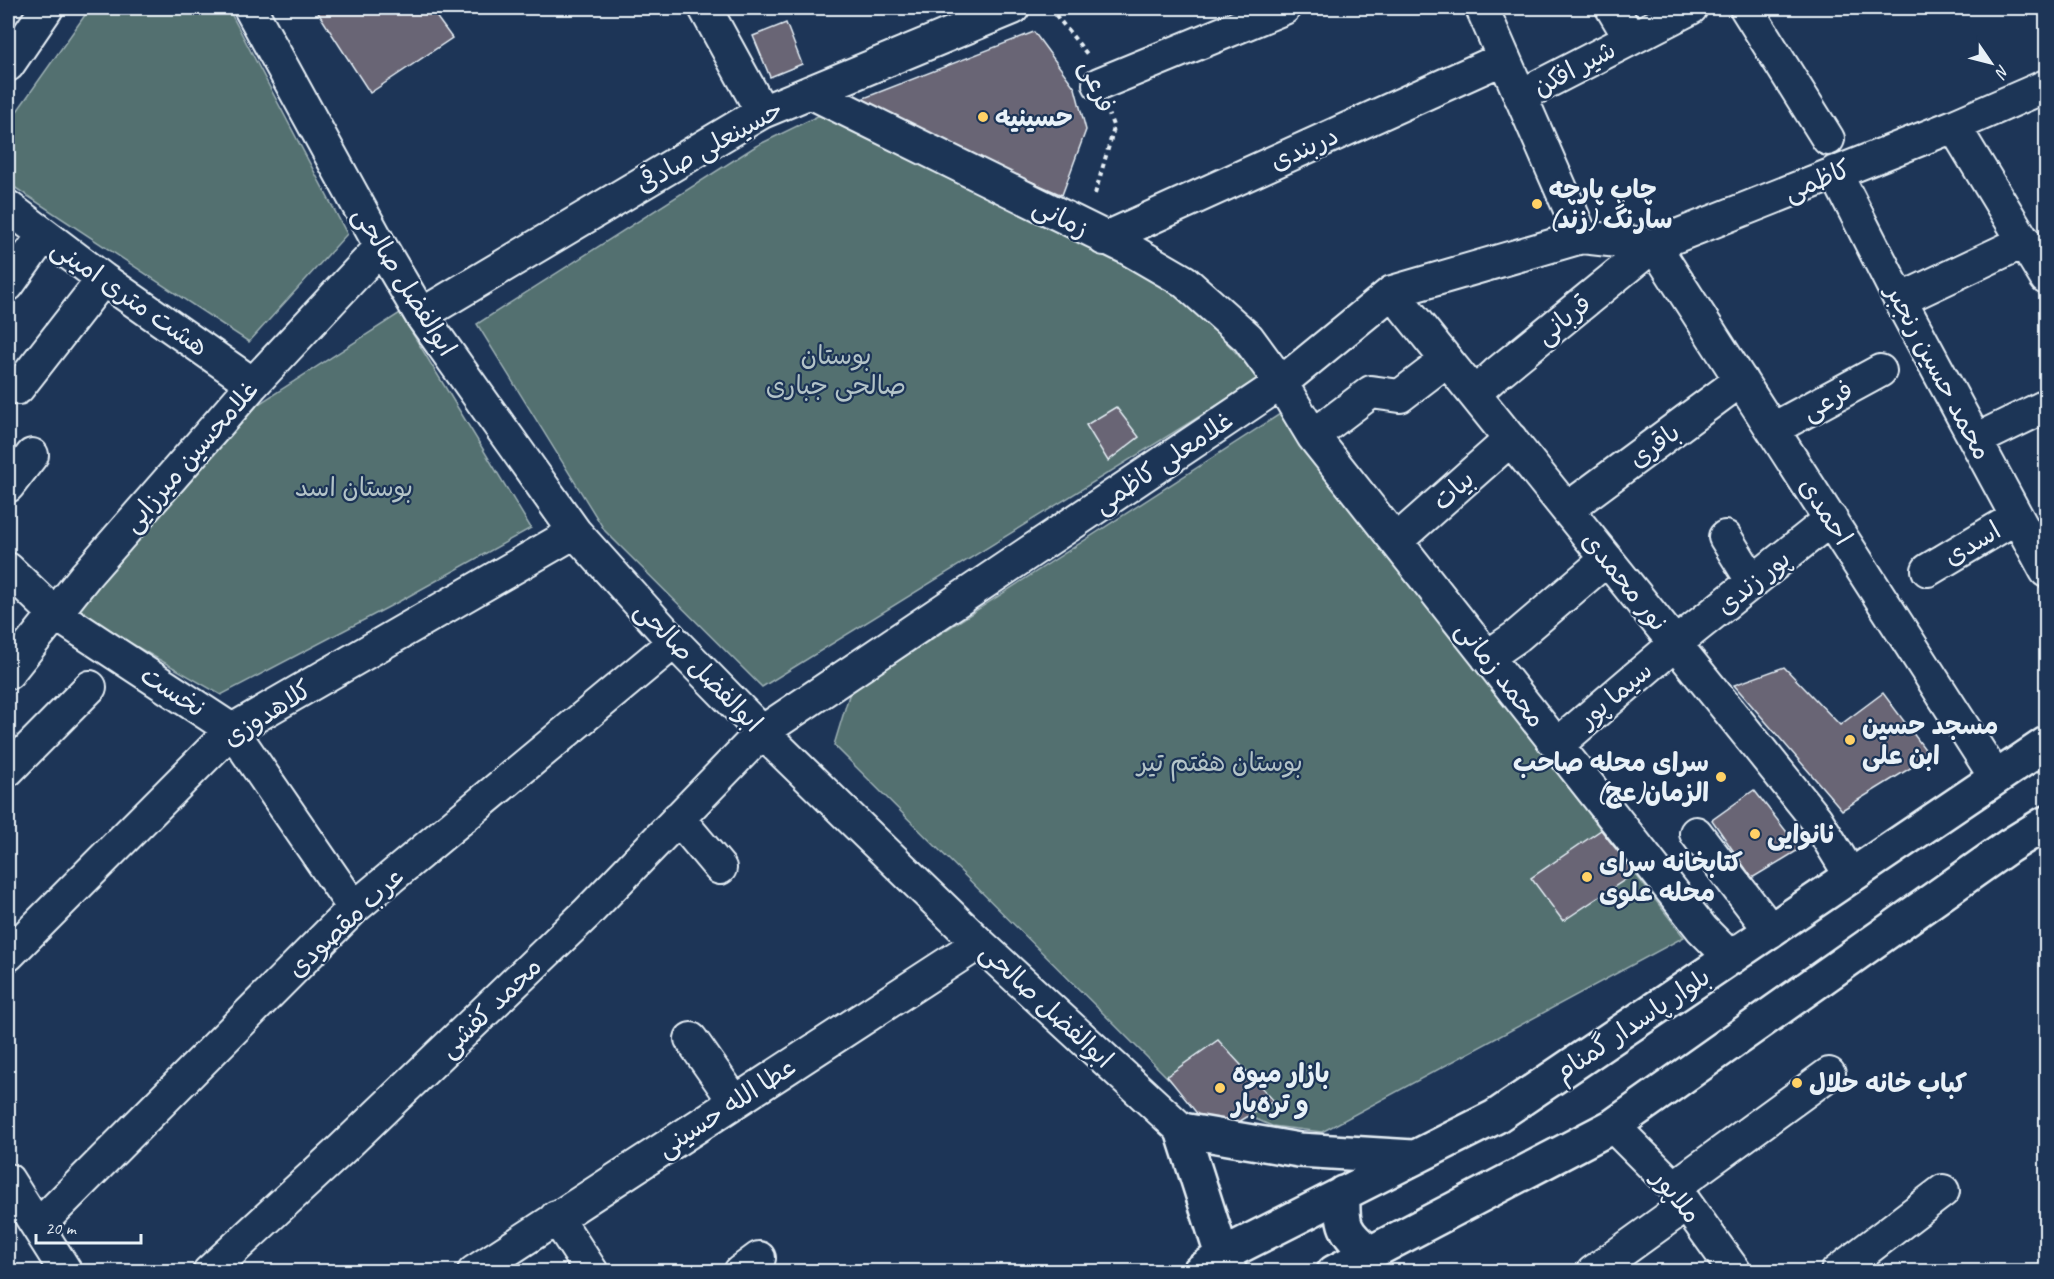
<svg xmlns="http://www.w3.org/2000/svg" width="2054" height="1279" font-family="Caveat,'Playpen Sans Arabic',sans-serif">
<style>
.green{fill:#527070;stroke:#9db0b4;stroke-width:1.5}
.building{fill:#696575;stroke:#e8f1f8;stroke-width:1.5}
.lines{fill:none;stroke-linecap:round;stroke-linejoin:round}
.street-casing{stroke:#e8f1f8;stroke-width:36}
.secondary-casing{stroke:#e8f1f8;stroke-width:38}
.path{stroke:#e8f1f8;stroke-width:4;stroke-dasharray:4.5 4.5;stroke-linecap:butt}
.street{stroke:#1d3557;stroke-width:32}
.secondary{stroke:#1d3557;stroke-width:33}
.poi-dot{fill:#ffd166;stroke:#1d3557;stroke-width:2}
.labels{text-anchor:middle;stroke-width:4.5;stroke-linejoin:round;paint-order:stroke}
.street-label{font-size:26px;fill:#e8f1f8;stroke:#1d3557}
.poi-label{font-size:26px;font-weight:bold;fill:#e8f1f8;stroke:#1d3557;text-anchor:start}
.park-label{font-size:26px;fill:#b4c4c8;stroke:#1d3557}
</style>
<rect width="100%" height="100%" fill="#1d3557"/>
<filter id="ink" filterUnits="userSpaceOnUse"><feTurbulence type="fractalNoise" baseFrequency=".0167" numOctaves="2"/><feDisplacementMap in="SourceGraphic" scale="12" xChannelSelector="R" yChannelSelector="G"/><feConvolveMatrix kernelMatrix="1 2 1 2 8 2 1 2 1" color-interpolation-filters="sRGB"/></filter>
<g filter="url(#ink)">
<path class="green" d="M 90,8 L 228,8 L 347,234 L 249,342 L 8,183 L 8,124 Z
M 832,109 L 1183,295 L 1260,379 L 762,687 L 605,531 L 477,324 L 756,146 Z
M 400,313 L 531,528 L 400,601 L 221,695 L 71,609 L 237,418 Z
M 1280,414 L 1684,937 L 1322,1132 L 1272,1126 L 1175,1085 L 834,745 L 850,692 Z"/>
<path class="building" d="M 315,8 L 430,8 L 452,38 L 370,93 Z
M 786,23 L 802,64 L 770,77 L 753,36 Z
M 1034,32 L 1075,88 L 1086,130 L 1062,195 L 851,103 Z
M 1116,407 L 1139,437 L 1108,461 L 1086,425 Z
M 1784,667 L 1840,725 L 1883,693 L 1930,756 L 1842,810 L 1734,685 Z
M 1754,790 L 1800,849 L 1752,878 L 1712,820 Z
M 1601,830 L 1635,873 L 1563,921 L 1531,878 Z
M 1218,1040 L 1274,1101 L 1215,1136 L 1167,1076 Z"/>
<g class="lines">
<defs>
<path id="street" d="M 250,8 L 381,247 L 421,315 L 575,532 L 674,642 L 762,732 L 979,943 L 1182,1130
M 705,8 L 762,112
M 1482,8 L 1582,237
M 1612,8 L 1630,38
M 1746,8 L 1828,139
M 8,65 L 47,8
M 1099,84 L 1284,8
M 810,92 L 1127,248 L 1184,281 L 1248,338 L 1281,383 L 1313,436 L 1702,929 L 1731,958
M 1520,96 L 1691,8
M 1954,126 L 2046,278
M 1835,172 L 1900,300 L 2046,571
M 8,207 L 103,279 L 253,384
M 1104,239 L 1504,58
M 8,285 L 43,236
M 1392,292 L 1816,819 L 1851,876
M 1900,300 L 2025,241
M 421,315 L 762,112 L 1013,8
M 18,388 L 103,279
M 1474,394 L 1496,374 L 1654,245 L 1996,778
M 1773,429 L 1880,371
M 1313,436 L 1371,392 L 1400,396 L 1447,360
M 1976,440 L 2046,406
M 8,486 L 32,455
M 1567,509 L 1741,380
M 1725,537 L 1753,582
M 1396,541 L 1511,439
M 8,569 L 54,613 L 232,730 L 354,908
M 1928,570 L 2017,517
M 1487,657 L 1516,637 L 1607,559
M 8,673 L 86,575 L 253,384 L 381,247
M 1557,745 L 1675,644 L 1831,519
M 8,770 L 90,687
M 678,818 L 720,868
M 1696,833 L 1771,931
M 8,955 L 232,730 L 575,532
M 691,1039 L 735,1102
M 1613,1126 L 1674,1187 L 1735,1272
M 8,1180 L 66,1272
M 1674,1187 L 1829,1074
M 556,1217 L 592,1272
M 38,1226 L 354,908 L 674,642
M 209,1272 L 342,1149 L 586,914 L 762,732 L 1281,383 L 1392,292 L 1582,237 L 1654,245 L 1954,126 L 2046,86
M 474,1272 L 979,943
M 740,1272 L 759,1258
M 1593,1272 L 1686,1205
M 1837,1272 L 1943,1191"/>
<path id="secondary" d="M 1343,1193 C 1342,1225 1343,1232 1369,1252
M 1199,1272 L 1222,1255 L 1495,1117 L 2046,744
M 1230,1272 L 1222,1255 L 1182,1130 L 1299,1150 L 1413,1157
M 1334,1272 L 1613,1126 L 2009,846 L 2046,823"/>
</defs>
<use href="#street" class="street-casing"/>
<use href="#secondary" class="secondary-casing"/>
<path class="path" d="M 1050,8 L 1087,54
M 1095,194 L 1114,128 L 1109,115"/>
<use href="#street" class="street"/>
<use href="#secondary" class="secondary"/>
</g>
</g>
<g class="poi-dot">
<circle cx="983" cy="117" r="6"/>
<circle cx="1537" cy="204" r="6"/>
<circle cx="1850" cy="740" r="6"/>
<circle cx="1721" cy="777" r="6"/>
<circle cx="1755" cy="834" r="6"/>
<circle cx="1587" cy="877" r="6"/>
<circle cx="1797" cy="1083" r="6"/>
<circle cx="1220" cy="1088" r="6"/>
</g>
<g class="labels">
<g class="street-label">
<text transform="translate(1574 68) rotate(-28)" y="9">شیر افکن</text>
<text transform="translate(1098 86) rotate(69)" y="9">فرعی</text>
<text transform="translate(709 146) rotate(-29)" y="9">حسینعلی صادقی</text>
<text transform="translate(1304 148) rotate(-24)" y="9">دربندی</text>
<text transform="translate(1817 180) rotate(-22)" y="9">کاظمی</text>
<text transform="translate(1061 217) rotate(27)" y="9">زمانی</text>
<text transform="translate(405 281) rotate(58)" y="9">ابوالفضل صالحی</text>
<text transform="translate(130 297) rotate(35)" y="9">هشت متری امینی</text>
<text transform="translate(1563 319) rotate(-39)" y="9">قربانی</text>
<text transform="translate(1939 372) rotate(62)" y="9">محمد حسین رنجبر</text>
<text transform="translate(1827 400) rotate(-29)" y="9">فرعی</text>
<text transform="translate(1654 445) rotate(-36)" y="9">باقری</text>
<text transform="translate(190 456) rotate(-49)" y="9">غلامحسین میرزایی</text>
<text transform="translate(1163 462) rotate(-34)" y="9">غلامعلی کاظمی</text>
<text transform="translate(1453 490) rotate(-42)" y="9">بیات</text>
<text transform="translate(1826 511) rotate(57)" y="9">احمدی</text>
<text transform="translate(1972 543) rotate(-31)" y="9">اسدی</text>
<text transform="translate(1625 581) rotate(51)" y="9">نور محمدی</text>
<text transform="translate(1753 582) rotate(-39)" y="9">پور زندی</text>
<text transform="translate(699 666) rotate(46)" y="9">ابوالفضل صالحی</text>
<text transform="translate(1501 674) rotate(52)" y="9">محمد زمانی</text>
<text transform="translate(173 691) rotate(33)" y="9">نخست</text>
<text transform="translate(1615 694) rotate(-40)" y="9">سیما پور</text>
<text transform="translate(267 713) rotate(-33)" y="9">کلاهدوزی</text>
<text transform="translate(345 922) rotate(-43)" y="9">عرب مقصودی</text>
<text transform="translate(1047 1005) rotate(43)" y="9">ابوالفضل صالحی</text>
<text transform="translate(490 1007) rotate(-44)" y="9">محمد کفشی</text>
<text transform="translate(1632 1024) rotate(-34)" y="9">بلوار پاسدار گمنام</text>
<text transform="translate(726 1107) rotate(-33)" y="9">عطا الله حسینی</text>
<text transform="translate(1677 1196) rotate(51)" y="9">ملاپور</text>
</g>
<g class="poi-label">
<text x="995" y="126">حسینیه</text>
<text x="1549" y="198">چاپ پارچه<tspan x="1549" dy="30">سارنگ (زند)</tspan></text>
<text x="1862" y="734">مسجد حسین<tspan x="1862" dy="30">ابن علی</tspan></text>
<text x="1709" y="771" text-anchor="end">سرای محله صاحب<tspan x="1709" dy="30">الزمان(عج)</tspan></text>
<text x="1767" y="843">نانوایی</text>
<text x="1599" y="871">کتابخانه سرای<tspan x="1599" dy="30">محله علوی</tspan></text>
<text x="1232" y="1082">بازار میوه<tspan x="1232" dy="30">و تره‌بار</tspan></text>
<text x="1809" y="1092">کباب خانه حلال</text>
</g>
<g class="park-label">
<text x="836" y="364">بوستان<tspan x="836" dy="30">صالحی جباری</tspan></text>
<text x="354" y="496">بوستان اسد</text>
<text x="1220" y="771">بوستان هفتم تیر</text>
</g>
</g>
<rect width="2054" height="1279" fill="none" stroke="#1d3557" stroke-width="30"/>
<rect x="15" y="15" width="2024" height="1249" fill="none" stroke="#e8f1f8" stroke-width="2" filter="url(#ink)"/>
<g transform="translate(1991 63) rotate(125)" stroke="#1d3557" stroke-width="4.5" paint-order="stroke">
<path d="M0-4.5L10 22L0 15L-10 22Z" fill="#e8f1f8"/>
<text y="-9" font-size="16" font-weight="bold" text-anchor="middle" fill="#e8f1f8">N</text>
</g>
<path d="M36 1234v9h105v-9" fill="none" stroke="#e8f1f8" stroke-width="3"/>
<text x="45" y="1234" font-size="18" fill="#e8f1f8" stroke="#1d3557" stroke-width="4.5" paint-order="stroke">20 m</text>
</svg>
